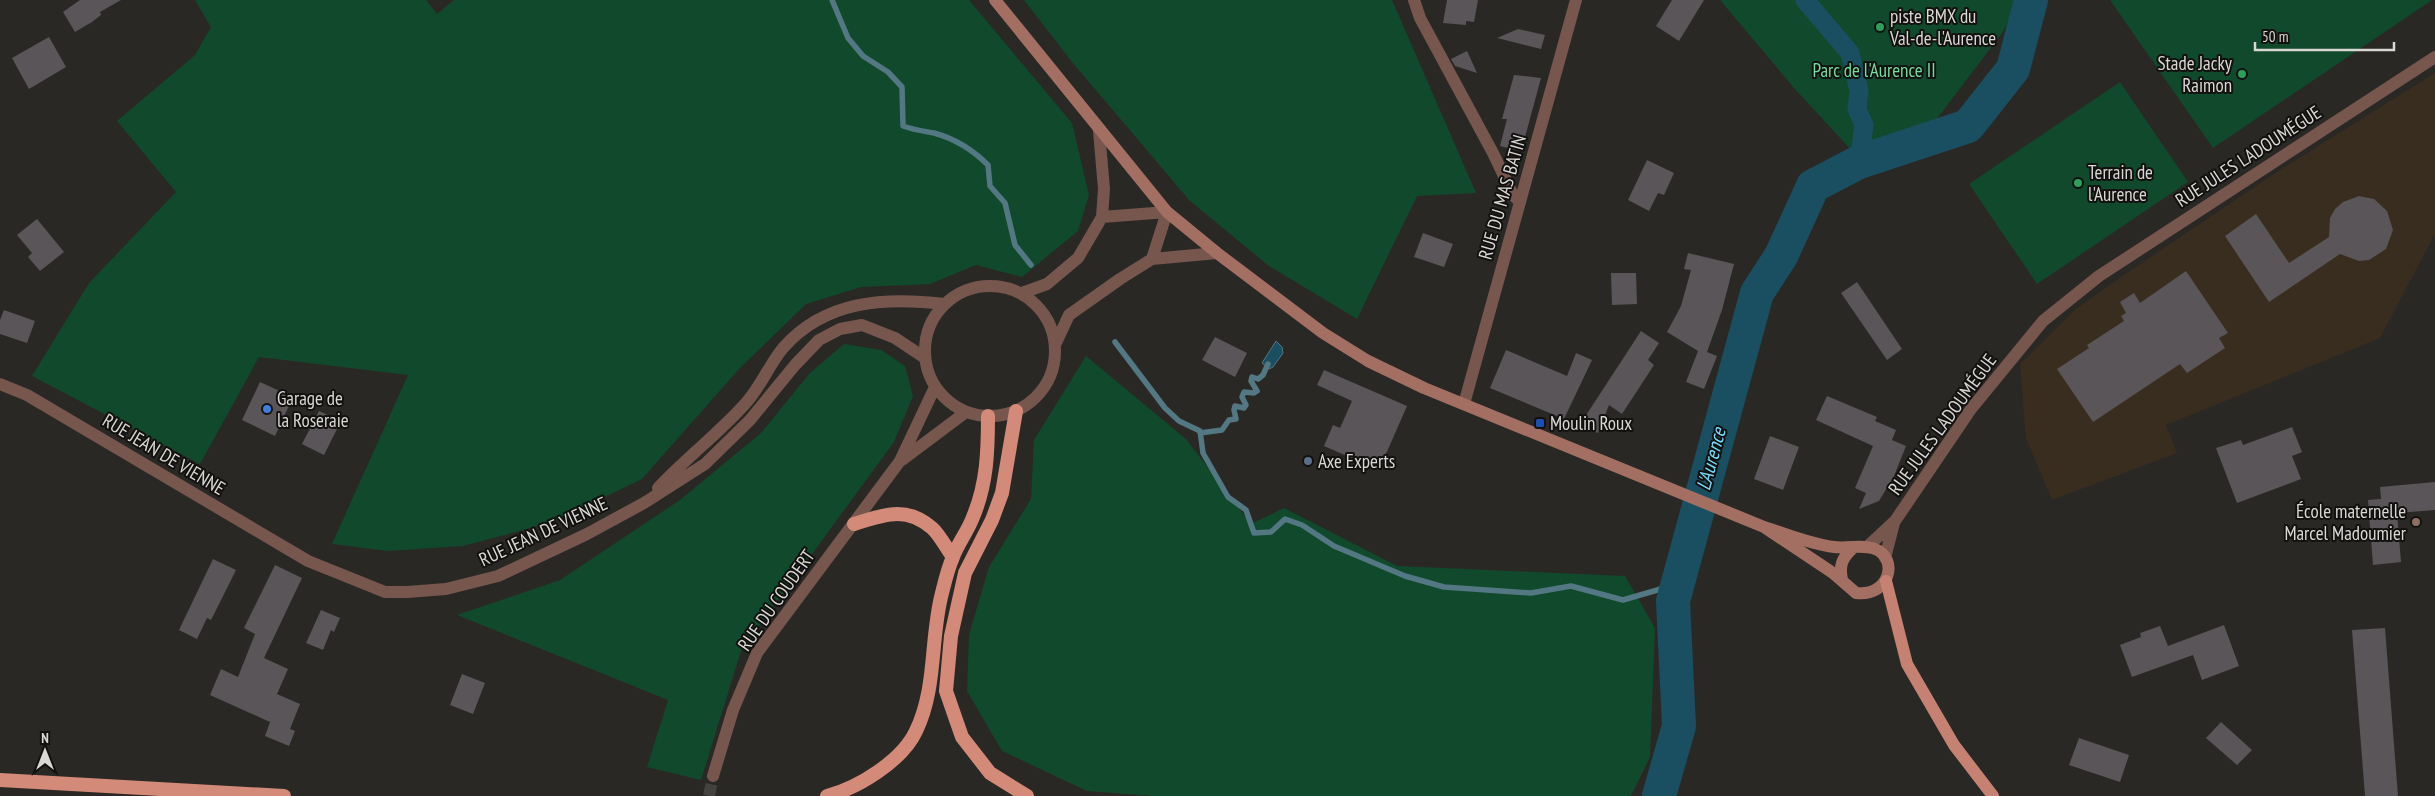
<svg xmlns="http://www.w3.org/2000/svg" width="2435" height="796" font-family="'PT Sans Narrow',sans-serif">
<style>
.industrial{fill:#392d1f}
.green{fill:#11492c}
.water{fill:#194f60;stroke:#537883}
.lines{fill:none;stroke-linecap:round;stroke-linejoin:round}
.stream{stroke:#537883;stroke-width:5.5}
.canal{stroke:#194f60;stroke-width:19}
.river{stroke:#194f60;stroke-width:34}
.building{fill:#595558}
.tertiary-tunnel{stroke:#44423f;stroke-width:12;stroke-dasharray:12 6;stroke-linecap:butt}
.minor{stroke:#77564e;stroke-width:12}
.tertiary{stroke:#77564e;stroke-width:12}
.secondary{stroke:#a36f63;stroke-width:12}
.primary{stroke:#c58272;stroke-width:12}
.trunk{stroke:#d48a79;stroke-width:14}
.leisure-dot{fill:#2e9e5b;stroke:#12110f;stroke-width:2}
.shop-dot{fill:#3f7fe0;stroke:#12110f;stroke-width:2}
.transit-dot{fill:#1a4fb4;stroke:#12110f;stroke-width:2}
.service-dot{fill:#5c6f8a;stroke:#12110f;stroke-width:2}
.education-dot{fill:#8d6e63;stroke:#12110f;stroke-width:2}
.labels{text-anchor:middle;stroke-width:4;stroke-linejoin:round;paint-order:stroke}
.poi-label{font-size:19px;fill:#d9d8d5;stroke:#12110f;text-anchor:start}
.park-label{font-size:19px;fill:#73dc9e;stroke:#12110f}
.street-label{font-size:19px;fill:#d9d8d5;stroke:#12110f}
.water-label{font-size:20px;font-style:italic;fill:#76dcfe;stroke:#12110f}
</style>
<rect width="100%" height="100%" fill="#2a2825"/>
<path class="industrial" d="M 2435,73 L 2435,234 L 2380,338 L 2166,425 L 2177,453 L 2052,500 L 2026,438 L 2020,364 L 2076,309 L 2121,277 L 2280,170 Z"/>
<path class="green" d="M 195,0 L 426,0 L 437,14 L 454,0 L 969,0 L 1072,123 L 1089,195 L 1078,231 L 1022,277 L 976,265 L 930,284 L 861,287 L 806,304 L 739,369 L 642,479 L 553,522 L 463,546 L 388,551 L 332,544 L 408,375 L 259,357 L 200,464 L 32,376 L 89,283 L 176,192 L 117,121 L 195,55 L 211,27 Z
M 1024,0 L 1392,0 L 1476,193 L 1417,196 L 1357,319 L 1269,266 L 1190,201 L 1072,62 Z
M 1720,0 L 2021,0 L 2002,33 L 1936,120 L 1854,153 L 1794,88 Z
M 2110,0 L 2432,0 L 2213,148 Z
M 2120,82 L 2188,182 L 2037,284 L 1969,184 Z
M 844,344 L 881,350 L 905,366 L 913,396 L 894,442 L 741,651 L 701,780 L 647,767 L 668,700 L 457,615 L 560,580 L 680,500 L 761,433 L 810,373 Z
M 1086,356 L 1186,439 L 1251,524 L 1284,508 L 1397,566 L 1625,576 L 1655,628 L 1650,757 L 1631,796 L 1152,796 L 1087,791 L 1002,751 L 967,691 L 969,635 L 989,567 L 1031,499 L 1034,440 Z"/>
<path class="water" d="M 1276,341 L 1282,347 L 1283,353 L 1273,367 L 1269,369 L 1262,363 Z"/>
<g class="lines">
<path class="stream" d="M 832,0 L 848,38 L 863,56 L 888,72 L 902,87 L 903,126 C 914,130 923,131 934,133 C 956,139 972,149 988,165 L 990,186 L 1005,203 L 1015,245 L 1031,265
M 1115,342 L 1165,408 L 1179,421 L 1200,431 L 1203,453 L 1228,497 L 1246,510 L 1254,533 L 1271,532 L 1285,519 L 1302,525 L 1334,546 L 1405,576 L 1444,587 L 1531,593 L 1571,586 L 1623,600 L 1678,584
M 1200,433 L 1222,430 L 1229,420 L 1236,419 L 1234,410 L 1235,406 L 1244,408 L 1246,405 L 1242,397 L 1244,392 L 1254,393 L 1257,391 L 1251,381 L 1252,377 L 1258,379 L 1263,375 L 1268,364"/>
<path class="canal" d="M 1805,0 L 1850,53 L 1859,91 L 1857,109 L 1864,125 L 1859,162"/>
<path class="river" d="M 1659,796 L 1679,726 L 1673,601 L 1757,293 L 1781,256 L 1813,186 L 1859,162 L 1968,126 L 2013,69 L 2031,0"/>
</g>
<path class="building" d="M 80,0 L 121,0 L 100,12 L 101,15 L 92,22 L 75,32 L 63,12 Z
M 1447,0 L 1478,0 L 1474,22 L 1466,21 L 1466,25 L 1443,23 Z
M 1672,0 L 1704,0 L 1679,41 L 1656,26 Z
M 1518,29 L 1545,35 L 1541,49 L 1497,38 Z
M 49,37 L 66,67 L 29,89 L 12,58 Z
M 1467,51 L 1477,73 L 1455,66 L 1451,59 Z
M 1514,75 L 1541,78 L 1525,137 L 1520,136 L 1516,150 L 1500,146 L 1507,119 L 1502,119 Z
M 1647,160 L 1674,173 L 1664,195 L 1658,193 L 1649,211 L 1628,200 Z
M 2359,196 L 2374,199 L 2387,211 L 2393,230 L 2386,249 L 2369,260 L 2359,261 L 2340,254 L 2269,302 L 2225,236 L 2256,214 L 2289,263 L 2329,237 L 2330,218 L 2335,209 L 2343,202 Z
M 37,219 L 64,252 L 40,271 L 28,257 L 32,253 L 17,235 Z
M 1423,233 L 1453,244 L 1444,267 L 1414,257 Z
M 1688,253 L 1734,264 L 1722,310 L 1707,352 L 1717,356 L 1704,389 L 1686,382 L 1698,351 L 1667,332 L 1681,306 L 1691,270 L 1684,269 Z
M 2186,271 L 2228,333 L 2219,338 L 2225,348 L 2187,373 L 2180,364 L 2093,422 L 2057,369 L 2089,348 L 2087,345 L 2124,321 L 2121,316 L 2126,313 L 2120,302 L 2134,293 L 2140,303 Z
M 1611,273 L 1636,273 L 1637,304 L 1612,305 Z
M 1857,282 L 1902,349 L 1887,360 L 1841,293 Z
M 4,310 L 35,321 L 27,343 L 0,334 L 0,320 Z
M 1641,331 L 1659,343 L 1648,360 L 1654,365 L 1622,414 L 1609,405 L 1598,433 L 1579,426 Z
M 1215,337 L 1247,353 L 1235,377 L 1202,360 Z
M 1506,350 L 1567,376 L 1576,353 L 1592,360 L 1564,419 L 1490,388 Z
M 1324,370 L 1407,406 L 1379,470 L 1324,446 L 1333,425 L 1340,428 L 1352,401 L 1317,385 Z
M 260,382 L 293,397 L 275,436 L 242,420 Z
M 1827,396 L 1877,417 L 1875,421 L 1896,430 L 1892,440 L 1906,446 L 1894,476 L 1879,501 L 1859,509 L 1866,493 L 1855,488 L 1873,446 L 1816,420 Z
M 319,411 L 341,421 L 324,455 L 302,444 Z
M 2292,427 L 2302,452 L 2292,456 L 2301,479 L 2237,503 L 2216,448 L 2241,440 L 2243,445 Z
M 1770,436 L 1799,447 L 1783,490 L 1754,479 Z
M 2435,482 L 2435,510 L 2397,513 L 2401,562 L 2373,565 L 2368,500 L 2381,499 L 2380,487 Z
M 213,559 L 236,570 L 211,620 L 207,618 L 197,639 L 179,630 Z
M 275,565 L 302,578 L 264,658 L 288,669 L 277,694 L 300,704 L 290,729 L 295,731 L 289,746 L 265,736 L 270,722 L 210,695 L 221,669 L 238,677 L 255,634 L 244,628 Z
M 321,610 L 340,618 L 334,632 L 331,630 L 323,650 L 306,643 Z
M 2224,625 L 2239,666 L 2202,680 L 2193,655 L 2132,677 L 2120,645 L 2141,637 L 2140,633 L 2160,626 L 2168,646 Z
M 2385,628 L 2398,796 L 2365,796 L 2352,630 Z
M 462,674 L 485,683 L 473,714 L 450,705 Z
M 2221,722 L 2252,750 L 2237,765 L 2206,738 Z
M 2079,738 L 2129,755 L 2120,782 L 2069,765 Z"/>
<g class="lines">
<path class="tertiary-tunnel" d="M 709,796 L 713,776"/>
<path class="minor" d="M 1414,0 L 1420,18 L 1493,153 L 1513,195 L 1520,202
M 0,384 L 27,395 L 308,561 L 385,592 L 407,592 L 446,589 L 498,576 L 587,534 L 644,503 L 705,464 L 750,420 L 795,365 L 819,340 L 840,329 L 862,325 L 895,338 L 925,358
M 658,488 C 685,459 718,434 745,404 C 760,388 769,365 783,348 C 825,300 885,297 944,304
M 1867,547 L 1895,521 L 1971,409 L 2043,321 L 2099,276 L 2435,57
M 1885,558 L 1894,523"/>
<path class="tertiary" d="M 1102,217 L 1167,212 L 1152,259
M925 351a65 65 0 1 1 130 0a65 65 0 1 1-130 0Z
M 1022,293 L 1047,284 L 1078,258 L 1102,217 L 1104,189 L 1099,131
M 1055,345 L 1069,315 L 1120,279 L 1152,259 L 1217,253
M 1464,404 L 1576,0
M 902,460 L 966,412
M 713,776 L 733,710 L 757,653 L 900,461 L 935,387"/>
<path class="secondary" d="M 995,0 L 1167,212 L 1217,253 L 1323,333 L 1368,361 L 1424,388 L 1764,527 C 1787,534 1810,544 1834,547 C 1848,549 1862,544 1875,549 C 1899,558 1890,597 1856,593 L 1833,573 L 1764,527
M 1842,580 C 1839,565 1842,558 1853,548"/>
<path class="primary" d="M 1886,581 L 1907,664 L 1954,745 L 1993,796"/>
<path class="trunk" d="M 1016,411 L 1002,493 L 992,520 L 965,573 L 951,636 L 946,691 L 962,737 L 990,773 L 1027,796
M 854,524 C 883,515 906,505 932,528 C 940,535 946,548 953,557
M 0,780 L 284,796
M 827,796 C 858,788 902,761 916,731 C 937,688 930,638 942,593 C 945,581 948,568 953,557 C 958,543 968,531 973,517 C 987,484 988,451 988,416"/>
</g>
<g class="leisure-dot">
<circle cx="1880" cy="27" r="5"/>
<circle cx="2242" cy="74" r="5"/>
<circle cx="2078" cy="183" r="5"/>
</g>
<circle class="shop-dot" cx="267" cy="409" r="5"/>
<rect class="transit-dot" x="1535" y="418" width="10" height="10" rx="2.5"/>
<circle class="service-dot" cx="1308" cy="461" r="5"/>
<circle class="education-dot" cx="2416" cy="522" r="5"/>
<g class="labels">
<g class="poi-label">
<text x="1890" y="23">piste BMX du<tspan x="1890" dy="22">Val-de-l'Aurence</tspan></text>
<text x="2232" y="70" text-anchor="end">Stade Jacky<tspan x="2232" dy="22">Raimon</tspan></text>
<text x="2088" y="179">Terrain de<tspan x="2088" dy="22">l'Aurence</tspan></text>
<text x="277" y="405">Garage de<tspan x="277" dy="22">la Roseraie</tspan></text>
<text x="1550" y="430">Moulin Roux</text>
<text x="1318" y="468">Axe Experts</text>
<text x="2406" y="518" text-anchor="end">École maternelle<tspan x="2406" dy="22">Marcel Madoumier</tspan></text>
</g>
<g class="park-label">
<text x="1874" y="77">Parc de l'Aurence II</text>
</g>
<g class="street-label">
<text transform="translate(2248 156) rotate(-33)" y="7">RUE JULES LADOUMÉGUE</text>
<text transform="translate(1502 197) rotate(-74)" y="7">RUE DU MAS BATIN</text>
<text transform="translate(1942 424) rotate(-54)" y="7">RUE JULES LADOUMÉGUE</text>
<text transform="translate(164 454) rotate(31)" y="7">RUE JEAN DE VIENNE</text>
<text transform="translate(543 531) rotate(-25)" y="7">RUE JEAN DE VIENNE</text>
<text transform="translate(776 600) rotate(-55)" y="7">RUE DU COUDERT</text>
</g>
<g class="water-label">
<text transform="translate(1711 459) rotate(-75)" y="7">L'Aurence</text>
</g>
</g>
<g transform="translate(45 751)" stroke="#12110f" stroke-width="4" paint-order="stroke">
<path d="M0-4L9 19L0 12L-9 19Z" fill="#d9d8d5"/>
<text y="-8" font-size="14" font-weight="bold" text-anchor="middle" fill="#d9d8d5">N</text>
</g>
<path d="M2255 42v8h139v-8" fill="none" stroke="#d9d8d5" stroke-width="2.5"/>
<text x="2262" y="42" font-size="15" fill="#d9d8d5" stroke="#12110f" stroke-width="4" paint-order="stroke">50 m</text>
</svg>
